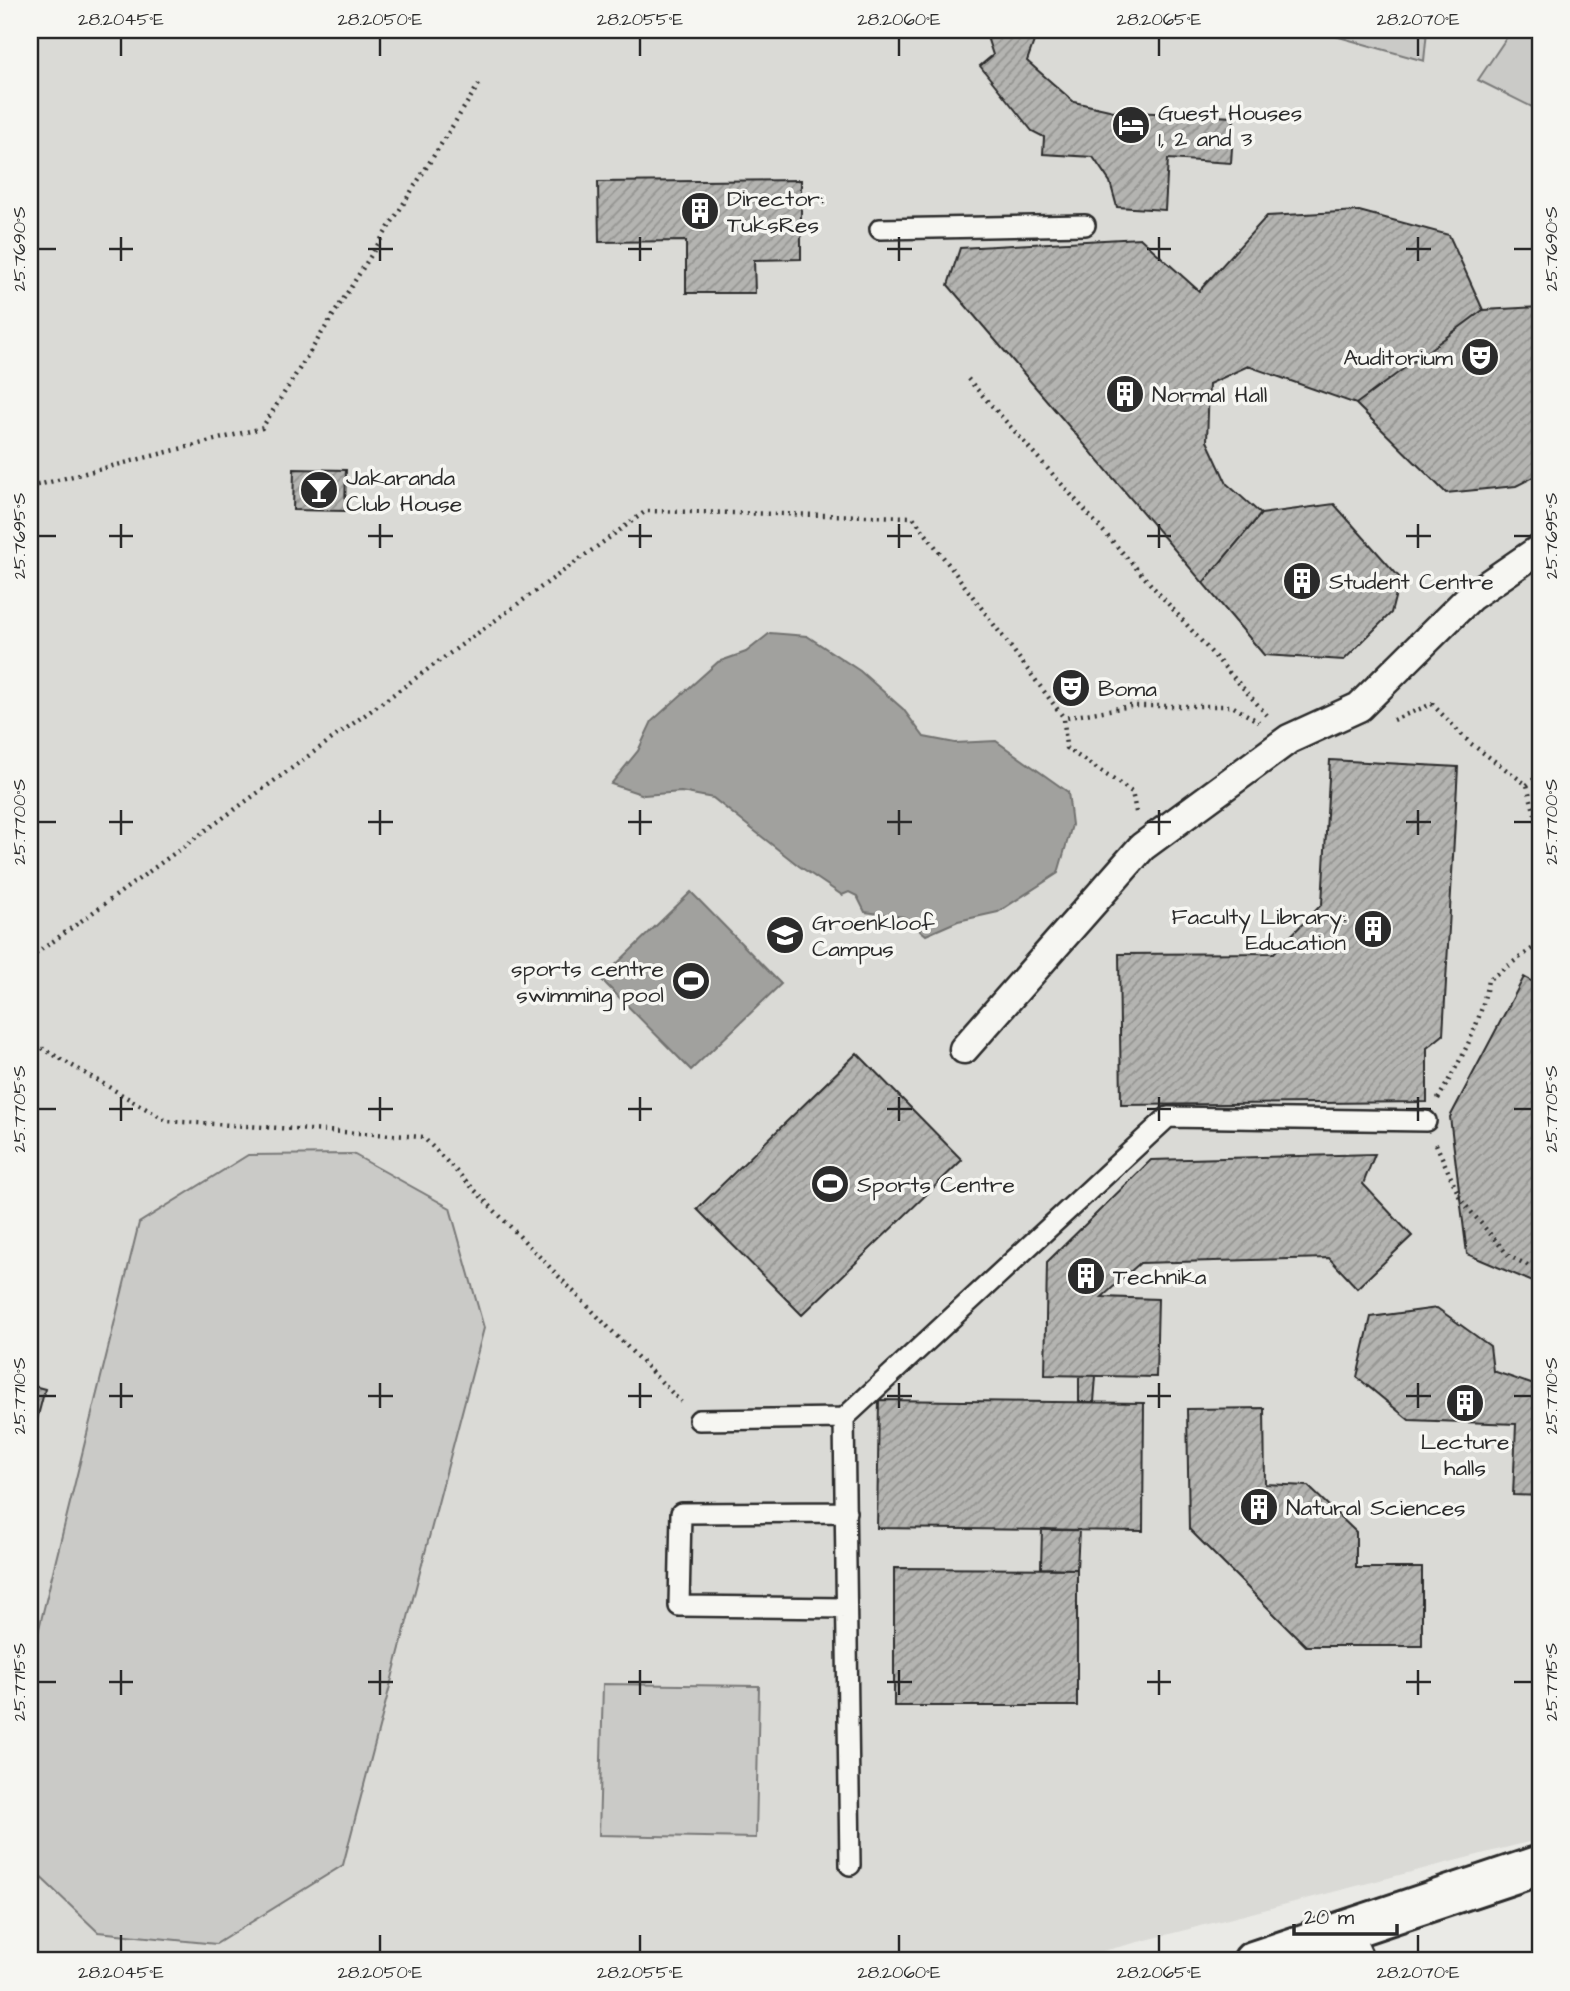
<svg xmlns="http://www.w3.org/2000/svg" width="1570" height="1991" font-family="'Architects Daughter',sans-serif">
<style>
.built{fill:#dadad6}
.park{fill:#cacac7;stroke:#7a7a79;stroke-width:2}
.water{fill:#a1a19e;stroke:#727270;stroke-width:2}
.building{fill:url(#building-hatch);stroke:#2b2b2b;stroke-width:2}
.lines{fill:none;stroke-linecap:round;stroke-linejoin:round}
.service-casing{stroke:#2b2b2b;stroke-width:24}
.pedestrian-casing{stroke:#2b2b2b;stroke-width:33}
.minor-casing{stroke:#2b2b2b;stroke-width:42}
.primary-casing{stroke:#2b2b2b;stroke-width:44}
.path{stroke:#2b2b2b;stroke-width:4.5;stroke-dasharray:2 5;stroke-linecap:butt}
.service{stroke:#f6f6f2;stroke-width:19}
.pedestrian{stroke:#f6f6f2;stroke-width:28}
.minor{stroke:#f6f6f2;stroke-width:37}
.primary{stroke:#f6f6f2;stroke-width:38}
.ticks{fill:none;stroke:#2b2b2b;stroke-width:2.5}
.labels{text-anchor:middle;stroke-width:7;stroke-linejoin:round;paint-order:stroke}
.poi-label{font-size:23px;fill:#2b2b2b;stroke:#f6f6f2;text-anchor:start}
.neatline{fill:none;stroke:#2b2b2b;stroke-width:2.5}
.ticks-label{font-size:18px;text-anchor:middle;fill:#2b2b2b}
</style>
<defs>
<pattern id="building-hatch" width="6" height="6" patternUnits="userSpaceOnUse" patternTransform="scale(1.75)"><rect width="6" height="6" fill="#b4b4b1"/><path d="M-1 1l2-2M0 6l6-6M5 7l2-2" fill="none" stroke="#939390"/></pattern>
</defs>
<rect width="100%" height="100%" fill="#eaeae6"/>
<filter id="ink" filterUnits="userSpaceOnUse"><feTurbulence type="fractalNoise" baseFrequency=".0143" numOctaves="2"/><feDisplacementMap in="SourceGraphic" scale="14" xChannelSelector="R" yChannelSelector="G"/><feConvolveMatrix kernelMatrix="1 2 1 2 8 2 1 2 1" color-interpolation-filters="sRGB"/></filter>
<g filter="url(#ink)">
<path class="built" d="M 30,30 L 1540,30 L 1540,1839 L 1064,1961 L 30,1961 Z"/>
<path class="park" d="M 1314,30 L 1427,30 L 1424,61 Z
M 1509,34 L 1540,37 L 1540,111 L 1478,80 Z
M 353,1154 L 450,1208 L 484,1328 L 343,1865 L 216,1944 L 98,1932 L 30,1867 L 30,1665 L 139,1223 L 248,1155 Z
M 603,1684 L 759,1686 L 756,1838 L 599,1835 Z"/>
<path class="water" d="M 770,633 L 807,636 L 860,671 L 903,709 L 924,737 L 955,743 L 996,741 L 1068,792 L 1072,825 L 1058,873 L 998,912 L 958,921 L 926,935 L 904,917 L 865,912 L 857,896 L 849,892 L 842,895 L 799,866 L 713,798 L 681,792 L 644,795 L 611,784 L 638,751 L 652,721 L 718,662 L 746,652 Z
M 691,892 L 781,984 L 691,1070 L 601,979 Z"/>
<path class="building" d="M 1038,30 L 1027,61 L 1074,102 L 1114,111 L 1116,120 L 1134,112 L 1234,117 L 1231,163 L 1168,159 L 1165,210 L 1117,207 L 1110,182 L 1093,157 L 1043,154 L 1044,137 L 1032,131 L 980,66 L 993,55 L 985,31 Z
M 801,180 L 801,259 L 754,260 L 755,293 L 686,293 L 686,241 L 599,242 L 598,182 Z
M 1359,211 L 1449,235 L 1483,310 L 1356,404 L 1248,366 L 1209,384 L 1207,441 L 1227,484 L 1261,514 L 1203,583 L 948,285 L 960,248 L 1140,238 L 1199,291 L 1267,216 Z
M 1540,307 L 1540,474 L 1516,486 L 1446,493 L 1356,404 L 1483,310 Z
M 294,469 L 346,470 L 345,511 L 293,510 Z
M 1334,504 L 1400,578 L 1391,613 L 1344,660 L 1264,655 L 1203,583 L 1261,514 Z
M 1330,760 L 1458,767 L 1443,1035 L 1427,1048 L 1427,1102 L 1121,1105 L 1119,954 L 1274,953 L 1322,904 Z
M 1524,977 L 1540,986 L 1540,1285 L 1467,1254 L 1450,1117 Z
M 857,1053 L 962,1160 L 802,1315 L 697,1209 Z
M 1375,1154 L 1363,1184 L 1412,1236 L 1357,1288 L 1329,1258 L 1140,1263 L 1102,1297 L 1158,1299 L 1156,1377 L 1045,1375 L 1047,1262 L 1151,1160 Z
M 1437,1308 L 1490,1346 L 1493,1371 L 1540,1387 L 1540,1496 L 1513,1495 L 1516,1424 L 1409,1420 L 1357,1377 L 1371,1317 Z
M 1079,1376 L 1096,1376 L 1094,1402 L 1079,1402 Z
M 30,1385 L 45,1389 L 30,1446 Z
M 879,1400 L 1144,1403 L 1143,1531 L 877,1528 Z
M 1264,1408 L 1265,1484 L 1308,1486 L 1356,1532 L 1356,1568 L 1422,1568 L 1422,1646 L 1306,1646 L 1189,1529 L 1187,1409 Z
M 1042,1529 L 1079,1530 L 1077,1569 L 1041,1568 Z
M 894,1568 L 1077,1569 L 1077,1706 L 894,1706 Z"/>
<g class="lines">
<defs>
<path id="service" d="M 880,229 L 1085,225
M 699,1420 L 844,1418
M 846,1512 L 681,1513 L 679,1606 L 846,1608
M 850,1865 L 844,1418 L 1168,1117 L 1426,1121"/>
<path id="pedestrian" d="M 964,1049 L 1142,847 L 1289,739 L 1359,707 L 1470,597 L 1540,549"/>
<path id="minor" d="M 1342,1932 L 1355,1961"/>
<path id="primary" d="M 1253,1961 L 1540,1865"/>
</defs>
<use href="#service" class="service-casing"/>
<use href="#pedestrian" class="pedestrian-casing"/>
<use href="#minor" class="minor-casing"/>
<use href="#primary" class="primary-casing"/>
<path class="path" d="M 968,379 L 1267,715
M 30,487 L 262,428 L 479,84
M 1393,720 L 1432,704 L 1470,743 L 1527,785 L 1540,833
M 1527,785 L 1540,774
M 1136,812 L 1132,792 L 1066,748 L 1064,718 L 1131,706 L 1232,706 L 1259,722
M 30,958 L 646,511 L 913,517 L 1064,718
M 30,1041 L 167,1121 L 423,1137 L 681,1402
M 1438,1099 C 1462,1057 1480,1028 1488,980 L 1536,946 L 1540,923
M 1436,1144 L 1461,1200 L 1509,1256 L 1540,1271"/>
<use href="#service" class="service"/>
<use href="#pedestrian" class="pedestrian"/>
<use href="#minor" class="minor"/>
<use href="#primary" class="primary"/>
</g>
</g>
<path class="ticks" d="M 121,38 L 121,56M 380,38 L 380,56M 640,38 L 640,56M 899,38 L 899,56M 1159,38 L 1159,56M 1418,38 L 1418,56M 121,237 L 121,261M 380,237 L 380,261M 640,237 L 640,261M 899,237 L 899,261M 1159,237 L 1159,261M 1418,237 L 1418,261M 38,249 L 56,249M 109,249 L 133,249M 368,249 L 393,249M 628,249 L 652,249M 887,249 L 912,249M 1147,249 L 1171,249M 1406,249 L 1431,249M 1514,249 L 1532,249M 121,524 L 121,548M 380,524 L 380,548M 640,524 L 640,548M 899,524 L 899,548M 1159,524 L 1159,548M 1418,524 L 1418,548M 38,536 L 56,536M 109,536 L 133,536M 368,536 L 393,536M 628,536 L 652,536M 887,536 L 912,536M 1147,536 L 1171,536M 1406,536 L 1431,536M 1514,536 L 1532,536M 121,810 L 121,835M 380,810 L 380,835M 640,810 L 640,835M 899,810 L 899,835M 1159,810 L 1159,835M 1418,810 L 1418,835M 38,822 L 56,822M 109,822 L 133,822M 368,822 L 393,822M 628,822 L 652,822M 887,822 L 912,822M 1147,822 L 1171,822M 1406,822 L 1431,822M 1514,822 L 1532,822M 121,1097 L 121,1121M 380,1097 L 380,1121M 640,1097 L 640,1121M 899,1097 L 899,1121M 1159,1097 L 1159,1121M 1418,1097 L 1418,1121M 38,1109 L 56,1109M 109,1109 L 133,1109M 368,1109 L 393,1109M 628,1109 L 652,1109M 887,1109 L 912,1109M 1147,1109 L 1171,1109M 1406,1109 L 1431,1109M 1514,1109 L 1532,1109M 121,1383 L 121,1408M 380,1383 L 380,1408M 640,1383 L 640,1408M 899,1383 L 899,1408M 1159,1383 L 1159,1408M 1418,1383 L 1418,1408M 38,1396 L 56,1396M 109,1396 L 133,1396M 368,1396 L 393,1396M 628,1396 L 652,1396M 887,1396 L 912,1396M 1147,1396 L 1171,1396M 1406,1396 L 1431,1396M 1514,1396 L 1532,1396M 121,1670 L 121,1695M 380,1670 L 380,1695M 640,1670 L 640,1695M 899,1670 L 899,1695M 1159,1670 L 1159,1695M 1418,1670 L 1418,1695M 38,1682 L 56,1682M 109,1682 L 133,1682M 368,1682 L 393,1682M 628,1682 L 652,1682M 887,1682 L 912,1682M 1147,1682 L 1171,1682M 1406,1682 L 1431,1682M 1514,1682 L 1532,1682M 121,1935 L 121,1952M 380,1935 L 380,1952M 640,1935 L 640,1952M 899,1935 L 899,1952M 1159,1935 L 1159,1952M 1418,1935 L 1418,1952"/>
<defs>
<symbol id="hotel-disc" viewBox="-11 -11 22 22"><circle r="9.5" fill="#2b2b2b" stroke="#f6f6f2"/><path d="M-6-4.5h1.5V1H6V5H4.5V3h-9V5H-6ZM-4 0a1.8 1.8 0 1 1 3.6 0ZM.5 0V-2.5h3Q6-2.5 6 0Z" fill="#fff"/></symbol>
<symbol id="building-disc" viewBox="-11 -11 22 22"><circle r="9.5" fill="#2b2b2b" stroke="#f6f6f2"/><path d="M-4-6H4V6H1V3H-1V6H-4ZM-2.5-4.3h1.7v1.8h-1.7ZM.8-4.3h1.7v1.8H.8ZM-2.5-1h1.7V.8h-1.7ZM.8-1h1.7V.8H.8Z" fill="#fff"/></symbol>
<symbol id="theatre-disc" viewBox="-11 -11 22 22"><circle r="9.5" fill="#2b2b2b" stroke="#f6f6f2"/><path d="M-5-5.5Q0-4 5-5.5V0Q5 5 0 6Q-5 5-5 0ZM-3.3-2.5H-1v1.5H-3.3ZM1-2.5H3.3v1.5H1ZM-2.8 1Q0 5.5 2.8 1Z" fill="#fff"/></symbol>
<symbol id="bar-disc" viewBox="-11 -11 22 22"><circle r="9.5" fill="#2b2b2b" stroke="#f6f6f2"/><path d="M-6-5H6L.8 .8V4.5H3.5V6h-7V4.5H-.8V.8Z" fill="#fff"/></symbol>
<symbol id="university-disc" viewBox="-11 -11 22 22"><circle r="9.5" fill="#2b2b2b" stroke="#f6f6f2"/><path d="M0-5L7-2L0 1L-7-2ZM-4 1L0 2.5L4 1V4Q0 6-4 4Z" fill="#fff"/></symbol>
<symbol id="stadium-disc" viewBox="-11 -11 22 22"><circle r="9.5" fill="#2b2b2b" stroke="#f6f6f2"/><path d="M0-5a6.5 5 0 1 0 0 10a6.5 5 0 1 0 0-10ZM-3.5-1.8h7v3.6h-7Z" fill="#fff"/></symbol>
</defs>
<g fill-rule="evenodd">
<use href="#hotel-disc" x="1109" y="103" width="44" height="44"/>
<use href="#building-disc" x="678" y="189" width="44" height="44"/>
<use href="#theatre-disc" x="1458" y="335" width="44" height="44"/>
<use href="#building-disc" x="1103" y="372" width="44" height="44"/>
<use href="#bar-disc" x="297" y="468" width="44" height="44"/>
<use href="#building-disc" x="1280" y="559" width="44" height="44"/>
<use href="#theatre-disc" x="1049" y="666" width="44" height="44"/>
<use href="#building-disc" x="1351" y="907" width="44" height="44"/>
<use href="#university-disc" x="763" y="913" width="44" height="44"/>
<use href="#stadium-disc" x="669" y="959" width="44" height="44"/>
<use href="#stadium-disc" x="808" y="1162" width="44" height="44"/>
<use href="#building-disc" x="1064" y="1254" width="44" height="44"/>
<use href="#building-disc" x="1443" y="1381" width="44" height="44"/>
<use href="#building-disc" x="1237" y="1485" width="44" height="44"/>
</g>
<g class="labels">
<g class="poi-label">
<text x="1158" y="120">Guest Houses<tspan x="1158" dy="26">1, 2 and 3</tspan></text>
<text x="727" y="206">Director:<tspan x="727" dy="26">TuksRes</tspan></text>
<text x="1453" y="365" text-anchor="end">Auditorium</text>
<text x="1152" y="402">Normal Hall</text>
<text x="346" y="485">Jakaranda<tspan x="346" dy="26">Club House</tspan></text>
<text x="1329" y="589">Student Centre</text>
<text x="1098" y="696">Boma</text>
<text x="1346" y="924" text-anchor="end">Faculty Library:<tspan x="1346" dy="26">Education</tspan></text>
<text x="812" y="930">Groenkloof<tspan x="812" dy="26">Campus</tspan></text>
<text x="664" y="976" text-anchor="end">sports centre<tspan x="664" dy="26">swimming pool</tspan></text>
<text x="857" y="1192">Sports Centre</text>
<text x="1113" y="1284">Technika</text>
<text x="1465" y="1449" text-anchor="middle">Lecture<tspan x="1465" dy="26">halls</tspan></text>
<text x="1286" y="1515">Natural Sciences</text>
</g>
</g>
<rect width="1570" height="1991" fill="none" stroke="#f6f6f2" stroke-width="77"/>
<path d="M1294 1924v10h103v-10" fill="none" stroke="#2b2b2b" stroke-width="3.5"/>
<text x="1304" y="1924" font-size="21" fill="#2b2b2b" stroke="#f6f6f2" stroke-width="5" paint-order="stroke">20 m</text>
<rect x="38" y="38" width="1494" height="1914" class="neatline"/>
<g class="ticks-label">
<text x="121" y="25">28.2045°E</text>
<text x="380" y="25">28.2050°E</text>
<text x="640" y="25">28.2055°E</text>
<text x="899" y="25">28.2060°E</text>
<text x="1159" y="25">28.2065°E</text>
<text x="1418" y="25">28.2070°E</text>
<text transform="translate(19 249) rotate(-90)" y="6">25.7690°S</text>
<text transform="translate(1551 249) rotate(-90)" y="6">25.7690°S</text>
<text transform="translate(19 536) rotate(-90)" y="6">25.7695°S</text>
<text transform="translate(1551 536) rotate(-90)" y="6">25.7695°S</text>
<text transform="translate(19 822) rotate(-90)" y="6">25.7700°S</text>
<text transform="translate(1551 822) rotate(-90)" y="6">25.7700°S</text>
<text transform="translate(19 1109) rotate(-90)" y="6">25.7705°S</text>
<text transform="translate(1551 1109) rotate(-90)" y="6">25.7705°S</text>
<text transform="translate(19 1396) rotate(-90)" y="6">25.7710°S</text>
<text transform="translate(1551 1396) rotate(-90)" y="6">25.7710°S</text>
<text transform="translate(19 1682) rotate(-90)" y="6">25.7715°S</text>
<text transform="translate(1551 1682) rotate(-90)" y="6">25.7715°S</text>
<text x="121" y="1978">28.2045°E</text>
<text x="380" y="1978">28.2050°E</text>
<text x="640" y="1978">28.2055°E</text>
<text x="899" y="1978">28.2060°E</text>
<text x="1159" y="1978">28.2065°E</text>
<text x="1418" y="1978">28.2070°E</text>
</g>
</svg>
